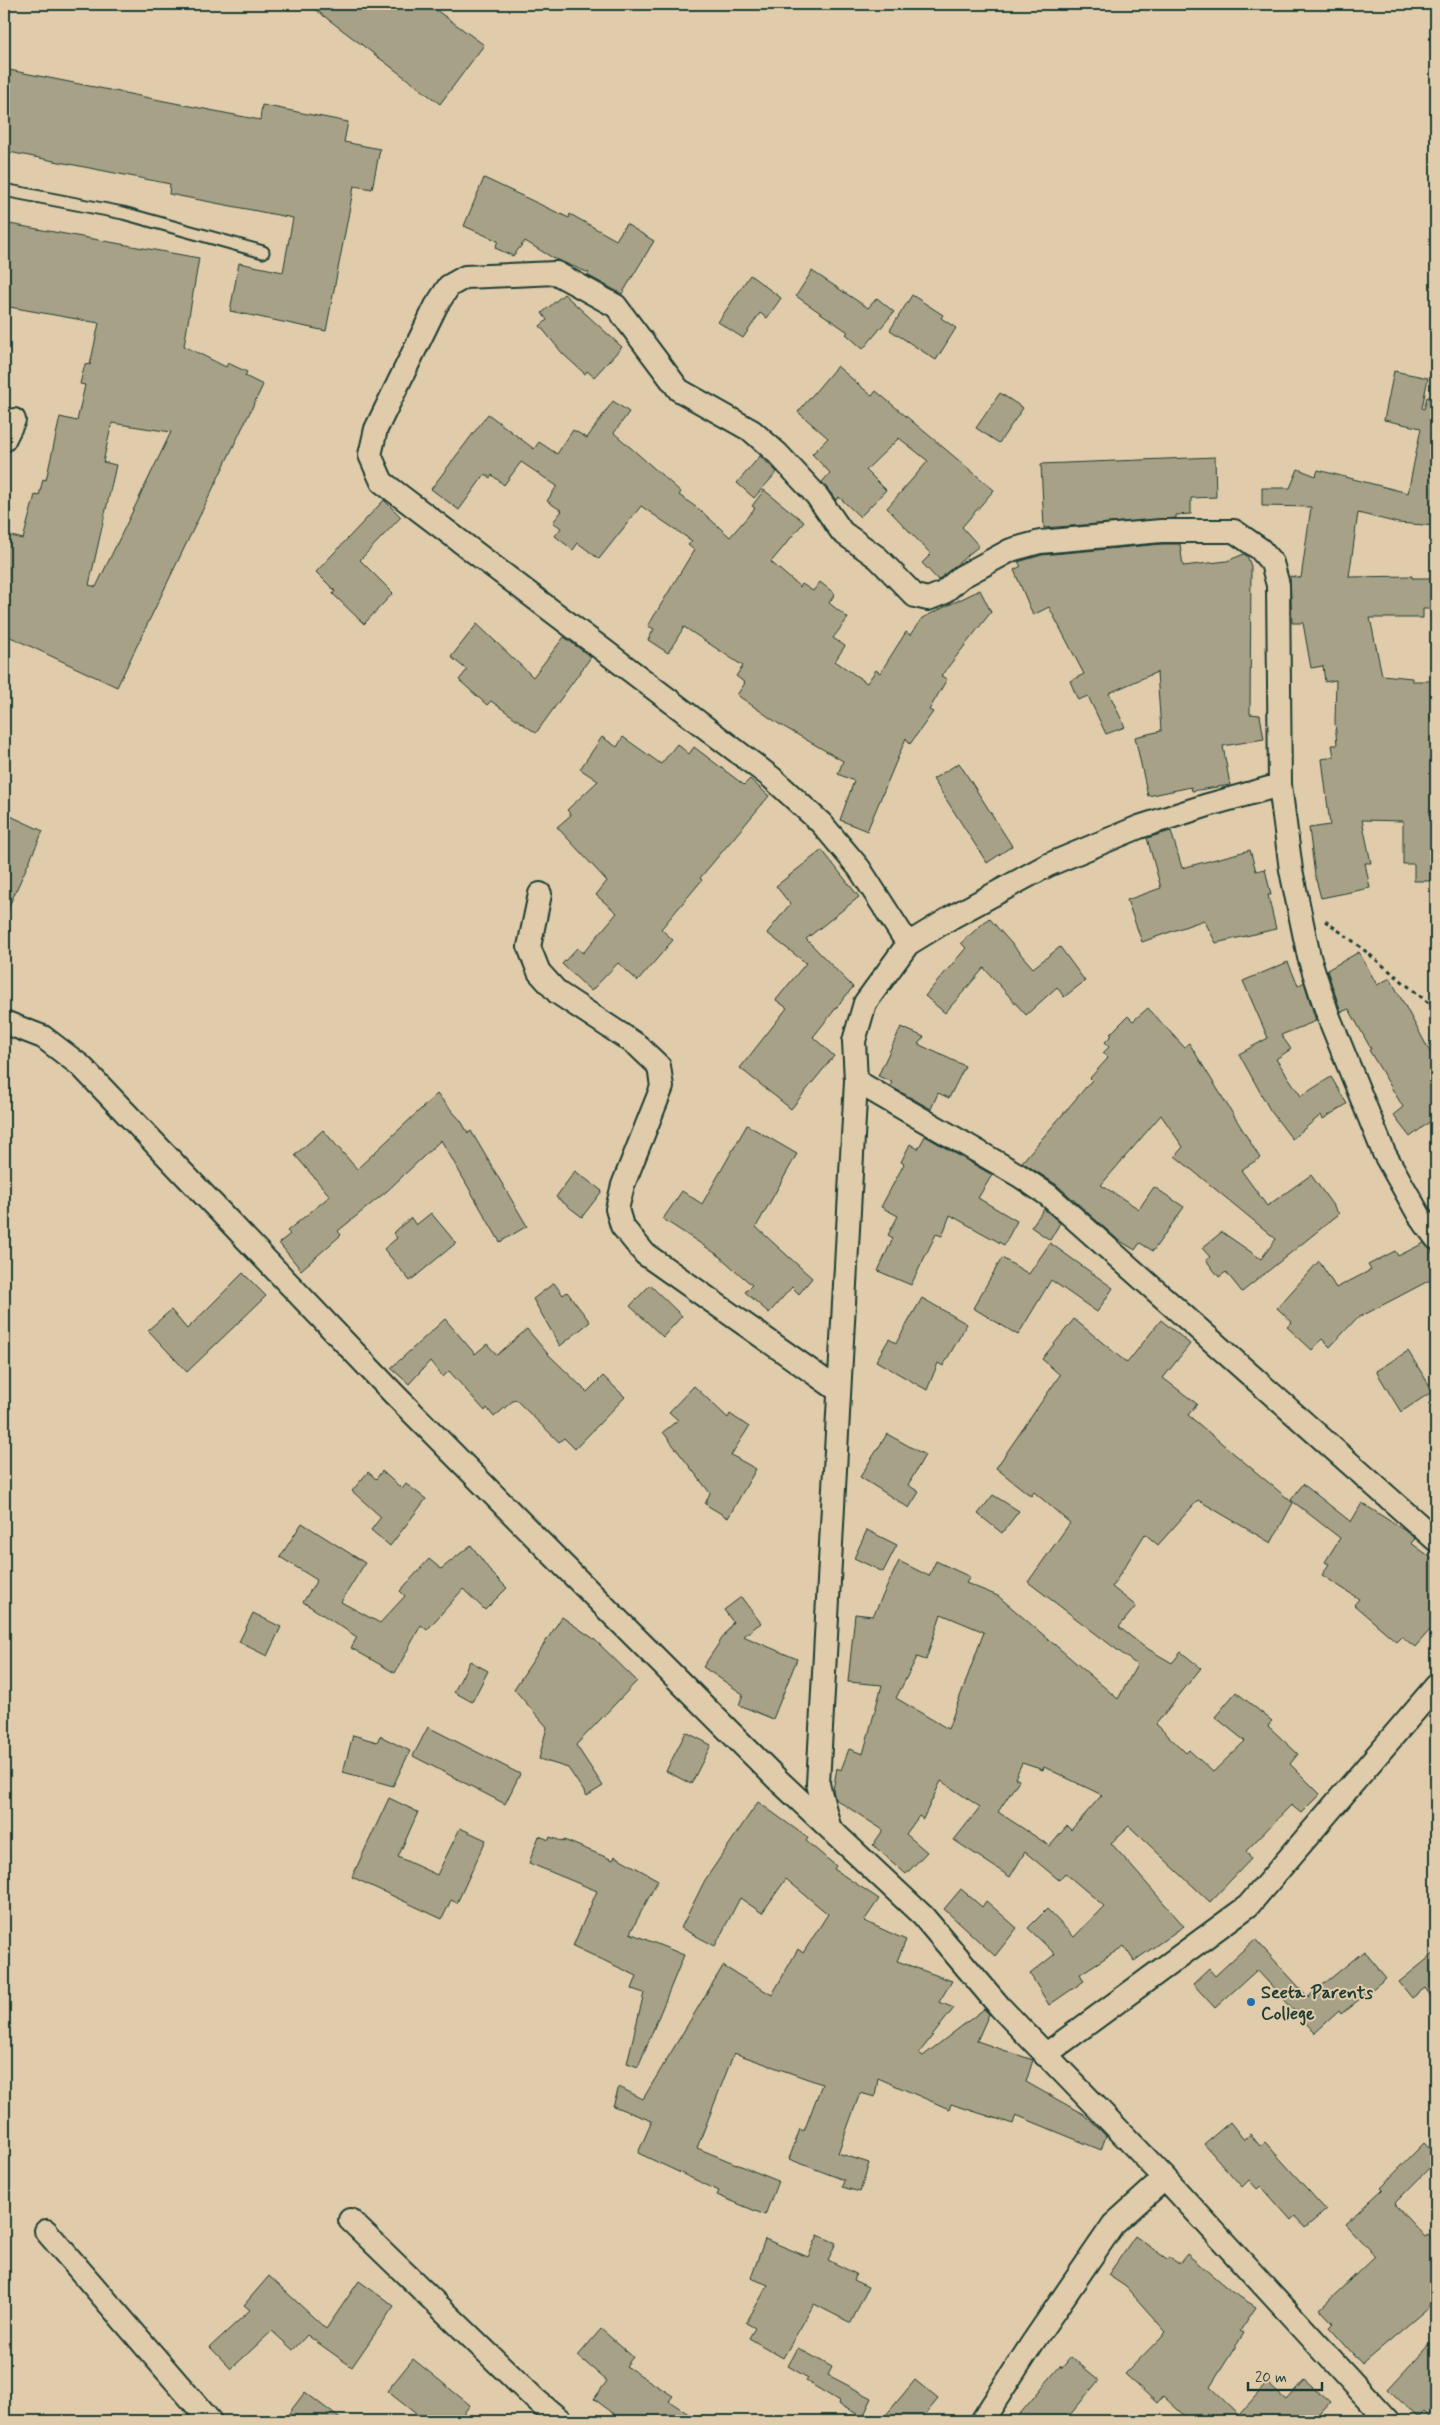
<svg xmlns="http://www.w3.org/2000/svg" width="1440" height="2425" font-family="Mynerve,sans-serif">
<style>
.building{fill:#a7a187;stroke:#1f3d34;fill-rule:evenodd}
.lines{fill:none;stroke-linecap:round;stroke-linejoin:round}
.service-casing{stroke:#1f3d34;stroke-width:15}
.minor-casing{stroke:#1f3d34;stroke-width:26}
.path{stroke:#1f3d34;stroke-width:3;stroke-dasharray:4 4;stroke-linecap:butt}
.service{stroke:#e0ccaa;stroke-width:11}
.minor{stroke:#e0ccaa;stroke-width:22}
.poi-dot{fill:#1f6fb2;stroke:#e0ccaa;stroke-width:2}
.labels{text-anchor:middle;stroke-width:4;stroke-linejoin:round;paint-order:stroke}
.poi-label{font-size:18px;font-weight:bold;fill:#1f3d34;stroke:#e0ccaa;text-anchor:start}
</style>
<rect width="100%" height="100%" fill="#e0ccaa"/>
<filter id="ink" filterUnits="userSpaceOnUse"><feTurbulence type="fractalNoise" baseFrequency=".02" numOctaves="2"/><feDisplacementMap in="SourceGraphic" scale="10" xChannelSelector="R" yChannelSelector="G"/><feConvolveMatrix kernelMatrix="1 2 1 2 8 2 1 2 1" color-interpolation-filters="sRGB"/></filter>
<g filter="url(#ink)">
<path class="building" d="M 308,4 L 428,4 L 484,45 L 440,104 Z
M 4,69 L 260,120 L 262,105 L 348,122 L 344,142 L 380,149 L 372,189 L 354,186 L 326,331 L 230,311 L 239,263 L 283,272 L 293,218 L 169,194 L 170,184 L 4,151 Z
M 484,178 L 569,218 L 570,214 L 616,240 L 626,224 L 654,241 L 622,294 L 587,275 L 589,273 L 553,258 L 525,241 L 513,256 L 495,248 L 498,241 L 464,226 Z
M 4,223 L 199,258 L 184,346 L 226,367 L 228,363 L 247,372 L 245,376 L 263,385 L 117,687 L 4,634 L 4,534 L 23,539 L 35,495 L 39,496 L 43,479 L 46,480 L 60,417 L 77,421 L 85,385 L 80,384 L 85,364 L 90,365 L 99,323 L 4,306 ZM 112,423 L 171,432 L 96,587 L 89,585 L 116,465 L 103,462 Z
M 812,271 L 868,308 L 877,298 L 894,312 L 863,349 L 846,334 L 848,332 L 796,296 Z
M 750,275 L 781,298 L 767,318 L 760,313 L 743,338 L 718,322 Z
M 564,294 L 622,347 L 594,377 L 587,371 L 585,374 L 563,354 L 540,326 L 547,320 L 542,313 Z
M 912,295 L 943,315 L 941,318 L 956,328 L 936,360 L 890,330 Z
M 837,366 L 872,396 L 876,391 L 994,490 L 962,527 L 979,546 L 938,580 L 922,563 L 931,554 L 887,508 L 928,461 L 899,438 L 866,470 L 886,490 L 860,517 L 839,497 L 836,500 L 822,482 L 830,473 L 812,454 L 828,438 L 798,412 Z
M 1394,371 L 1428,378 L 1422,408 L 1424,409 L 1427,397 L 1436,398 L 1436,526 L 1398,523 L 1358,513 L 1349,577 L 1412,576 L 1412,578 L 1436,578 L 1436,609 L 1423,609 L 1423,618 L 1370,618 L 1382,675 L 1412,678 L 1412,681 L 1436,681 L 1436,881 L 1414,881 L 1414,864 L 1403,864 L 1403,821 L 1362,820 L 1371,863 L 1365,863 L 1370,888 L 1321,898 L 1315,876 L 1309,828 L 1330,825 L 1322,759 L 1334,757 L 1332,745 L 1337,745 L 1335,722 L 1336,680 L 1325,682 L 1323,666 L 1311,668 L 1303,623 L 1292,623 L 1290,576 L 1301,578 L 1311,507 L 1262,506 L 1262,488 L 1290,488 L 1298,469 L 1316,476 L 1318,470 L 1408,493 L 1421,428 L 1384,420 Z
M 1000,393 L 1023,408 L 999,443 L 976,428 Z
M 613,401 L 629,412 L 614,433 L 681,492 L 679,495 L 700,510 L 730,537 L 755,508 L 752,506 L 764,490 L 804,522 L 771,562 L 800,587 L 802,584 L 813,591 L 820,582 L 835,594 L 829,603 L 848,618 L 833,638 L 845,646 L 835,661 L 867,683 L 876,670 L 880,673 L 906,632 L 910,635 L 922,618 L 980,590 L 991,612 L 941,676 L 947,679 L 929,710 L 933,712 L 910,744 L 906,738 L 867,831 L 840,820 L 854,781 L 838,774 L 843,761 L 779,724 L 737,695 L 745,683 L 736,676 L 743,666 L 684,627 L 668,653 L 648,640 L 654,629 L 648,626 L 694,550 L 688,545 L 692,541 L 641,506 L 599,559 L 578,543 L 573,550 L 555,536 L 561,528 L 553,522 L 562,511 L 547,501 L 557,486 L 521,462 L 504,485 L 492,475 L 490,478 L 485,474 L 459,510 L 431,489 L 488,414 L 534,449 L 539,442 L 557,454 L 573,430 L 587,438 Z
M 760,456 L 777,472 L 754,498 L 737,483 Z
M 1215,457 L 1216,497 L 1191,498 L 1191,514 L 1176,515 L 1176,518 L 1044,528 L 1041,464 Z
M 384,500 L 401,517 L 360,560 L 393,593 L 364,624 L 333,594 L 335,591 L 316,572 Z
M 1162,544 L 1180,544 L 1183,566 L 1227,561 L 1244,554 L 1247,556 L 1251,566 L 1250,714 L 1260,715 L 1264,739 L 1223,746 L 1230,785 L 1192,791 L 1191,787 L 1148,796 L 1135,737 L 1161,731 L 1157,672 L 1109,693 L 1125,727 L 1106,734 L 1088,696 L 1078,700 L 1070,681 L 1084,674 L 1049,607 L 1033,615 L 1014,570 L 1021,566 L 1018,562 L 1042,555 Z
M 477,624 L 533,677 L 564,637 L 591,657 L 536,733 L 491,701 L 487,705 L 459,680 L 467,670 L 451,657 Z
M 602,737 L 617,747 L 623,737 L 661,764 L 677,744 L 689,754 L 694,747 L 744,785 L 750,779 L 769,796 L 700,878 L 702,880 L 661,929 L 673,940 L 638,981 L 618,963 L 591,991 L 562,964 L 577,948 L 583,953 L 617,913 L 596,895 L 607,881 L 557,827 L 571,815 L 567,810 L 598,781 L 580,769 Z
M 959,763 L 1012,846 L 987,863 L 933,779 Z
M 4,813 L 43,831 L 4,917 Z
M 1171,831 L 1182,868 L 1250,850 L 1256,871 L 1265,869 L 1271,895 L 1268,895 L 1276,929 L 1216,943 L 1204,920 L 1142,942 L 1127,900 L 1161,888 L 1147,838 Z
M 822,850 L 859,897 L 806,939 L 853,987 L 813,1037 L 834,1056 L 791,1109 L 740,1068 L 787,1008 L 776,1000 L 806,963 L 767,933 L 790,904 L 776,886 Z
M 989,918 L 1033,968 L 1060,947 L 1085,981 L 1064,997 L 1057,987 L 1026,1015 L 984,968 L 945,1013 L 925,996 L 966,948 L 961,943 Z
M 1359,952 L 1377,985 L 1390,978 L 1436,1063 L 1436,1117 L 1410,1137 L 1393,1115 L 1403,1107 L 1369,1050 L 1371,1049 L 1349,1009 L 1341,1012 L 1327,970 Z
M 1288,962 L 1298,986 L 1304,982 L 1316,1021 L 1281,1035 L 1291,1049 L 1276,1059 L 1301,1096 L 1331,1077 L 1347,1104 L 1323,1119 L 1321,1115 L 1292,1139 L 1270,1110 L 1239,1054 L 1268,1038 L 1243,981 Z
M 1148,1008 L 1184,1047 L 1189,1043 L 1260,1158 L 1241,1170 L 1267,1206 L 1311,1175 L 1339,1214 L 1242,1292 L 1226,1272 L 1219,1277 L 1206,1260 L 1210,1257 L 1202,1248 L 1222,1232 L 1261,1259 L 1276,1239 L 1175,1156 L 1183,1147 L 1161,1115 L 1101,1185 L 1139,1209 L 1154,1187 L 1184,1207 L 1153,1251 L 1140,1243 L 1135,1250 L 1117,1239 L 1057,1185 L 1022,1162 L 1092,1080 L 1090,1078 L 1108,1058 L 1103,1053 L 1109,1047 L 1105,1042 L 1112,1035 L 1110,1034 L 1128,1016 L 1133,1021 Z
M 901,1027 L 924,1037 L 918,1044 L 965,1066 L 949,1098 L 938,1093 L 931,1109 L 890,1086 L 892,1082 L 878,1076 Z
M 437,1094 L 461,1121 L 468,1133 L 471,1131 L 527,1226 L 500,1242 L 441,1140 L 387,1191 L 338,1231 L 341,1235 L 301,1270 L 279,1243 L 290,1234 L 287,1231 L 330,1196 L 295,1155 L 323,1130 L 357,1169 Z
M 747,1125 L 797,1154 L 756,1227 L 812,1278 L 799,1294 L 792,1287 L 769,1313 L 745,1292 L 752,1285 L 718,1255 L 663,1219 L 682,1191 L 702,1204 Z
M 925,1136 L 992,1175 L 978,1198 L 1017,1221 L 1004,1245 L 950,1215 L 942,1236 L 936,1234 L 911,1285 L 878,1271 L 893,1238 L 888,1235 L 898,1216 L 881,1207 L 904,1164 L 901,1162 L 910,1144 L 918,1149 Z
M 575,1171 L 602,1191 L 582,1217 L 556,1197 Z
M 1044,1209 L 1060,1223 L 1050,1240 L 1031,1227 Z
M 431,1213 L 456,1243 L 410,1281 L 384,1249 L 397,1238 L 393,1233 L 411,1218 L 416,1225 Z
M 1050,1243 L 1113,1288 L 1097,1312 L 1051,1280 L 1018,1335 L 973,1308 L 1002,1258 L 1029,1274 Z
M 1424,1243 L 1431,1250 L 1436,1260 L 1436,1277 L 1356,1319 L 1330,1347 L 1322,1339 L 1312,1350 L 1287,1327 L 1292,1322 L 1277,1308 L 1319,1261 L 1336,1288 L 1371,1270 L 1368,1265 L 1395,1251 L 1398,1256 Z
M 243,1273 L 266,1296 L 187,1372 L 148,1330 L 171,1310 L 187,1329 Z
M 554,1283 L 563,1295 L 567,1292 L 590,1322 L 560,1346 L 533,1299 Z
M 650,1285 L 682,1316 L 663,1337 L 630,1306 Z
M 922,1298 L 967,1324 L 943,1366 L 938,1363 L 927,1390 L 876,1361 L 889,1339 L 896,1343 Z
M 445,1319 L 475,1354 L 487,1344 L 497,1355 L 527,1329 L 547,1353 L 587,1392 L 603,1376 L 625,1397 L 575,1449 L 564,1438 L 559,1442 L 515,1399 L 494,1417 L 487,1408 L 485,1411 L 449,1371 L 443,1377 L 430,1361 L 409,1384 L 391,1368 Z
M 1074,1319 L 1127,1363 L 1161,1320 L 1190,1344 L 1163,1378 L 1197,1404 L 1188,1415 L 1293,1503 L 1271,1543 L 1198,1500 L 1158,1545 L 1145,1534 L 1112,1587 L 1136,1606 L 1119,1627 L 1143,1646 L 1172,1663 L 1181,1652 L 1201,1668 L 1156,1724 L 1186,1753 L 1189,1750 L 1213,1772 L 1245,1741 L 1215,1717 L 1236,1692 L 1272,1721 L 1268,1726 L 1298,1754 L 1290,1764 L 1320,1794 L 1301,1813 L 1291,1805 L 1246,1851 L 1251,1859 L 1210,1902 L 1129,1826 L 1111,1843 L 1184,1926 L 1134,1961 L 1124,1946 L 1080,1974 L 1084,1981 L 1049,2005 L 1030,1974 L 1055,1954 L 1028,1928 L 1047,1909 L 1074,1937 L 1104,1906 L 1065,1873 L 1059,1880 L 1025,1852 L 1010,1877 L 954,1840 L 980,1807 L 941,1781 L 923,1819 L 919,1816 L 906,1834 L 927,1852 L 906,1874 L 873,1845 L 883,1830 L 835,1799 L 833,1790 L 837,1768 L 841,1770 L 849,1749 L 863,1754 L 882,1685 L 848,1682 L 855,1614 L 873,1616 L 899,1561 L 929,1576 L 936,1561 L 970,1577 L 966,1583 L 998,1596 L 1118,1699 L 1137,1665 L 1028,1582 L 1070,1523 L 1034,1492 L 1031,1496 L 996,1468 L 1060,1375 L 1042,1359 ZM 941,1614 L 984,1632 L 948,1729 L 896,1698 L 917,1657 L 926,1660 ZM 1022,1763 L 1043,1770 L 1044,1767 L 1102,1795 L 1071,1830 L 1067,1826 L 1050,1846 L 998,1812 L 1019,1780 L 1015,1778 Z
M 1408,1351 L 1433,1391 L 1401,1412 L 1376,1371 Z
M 694,1386 L 728,1418 L 730,1414 L 749,1427 L 731,1455 L 756,1469 L 728,1518 L 705,1504 L 710,1493 L 663,1432 L 678,1420 L 669,1412 Z
M 887,1434 L 925,1455 L 908,1485 L 919,1492 L 909,1508 L 860,1477 Z
M 382,1471 L 402,1489 L 406,1484 L 426,1499 L 390,1546 L 371,1530 L 381,1517 L 352,1491 L 368,1472 L 376,1479 Z
M 1303,1484 L 1351,1522 L 1362,1503 L 1407,1532 L 1415,1539 L 1411,1543 L 1436,1561 L 1436,1623 L 1415,1647 L 1401,1636 L 1396,1641 L 1354,1605 L 1359,1599 L 1322,1575 L 1329,1564 L 1325,1562 L 1340,1538 L 1291,1500 Z
M 993,1495 L 1019,1511 L 1002,1533 L 978,1514 Z
M 302,1523 L 365,1563 L 341,1602 L 380,1623 L 405,1596 L 400,1591 L 429,1559 L 441,1569 L 471,1545 L 491,1572 L 507,1588 L 485,1610 L 463,1589 L 427,1630 L 421,1625 L 395,1673 L 351,1648 L 357,1637 L 303,1602 L 317,1580 L 280,1557 Z
M 867,1530 L 897,1545 L 883,1572 L 854,1558 Z
M 741,1597 L 761,1623 L 743,1636 L 797,1659 L 773,1719 L 739,1705 L 743,1694 L 703,1667 L 733,1622 L 724,1610 Z
M 253,1613 L 281,1627 L 267,1656 L 239,1642 Z
M 562,1617 L 594,1639 L 637,1681 L 576,1745 L 603,1786 L 587,1796 L 568,1768 L 539,1759 L 547,1727 L 514,1689 Z
M 470,1661 L 488,1671 L 472,1702 L 454,1692 Z
M 428,1727 L 520,1774 L 505,1804 L 413,1756 Z
M 686,1732 L 711,1745 L 691,1784 L 666,1771 Z
M 353,1735 L 377,1742 L 380,1736 L 410,1751 L 393,1786 L 343,1772 Z
M 389,1798 L 418,1812 L 398,1857 L 437,1875 L 460,1828 L 486,1840 L 457,1903 L 451,1900 L 442,1919 L 352,1877 Z
M 758,1802 L 808,1838 L 806,1841 L 836,1866 L 834,1869 L 879,1899 L 864,1921 L 906,1940 L 897,1961 L 952,1981 L 939,2002 L 954,2008 L 919,2053 L 923,2056 L 984,2009 L 989,2014 L 977,2041 L 1033,2060 L 1026,2082 L 1083,2114 L 1097,2127 L 1106,2136 L 1101,2150 L 1016,2115 L 1013,2124 L 951,2104 L 949,2109 L 878,2078 L 875,2097 L 860,2093 L 838,2153 L 869,2163 L 860,2192 L 842,2187 L 844,2180 L 789,2159 L 800,2129 L 804,2131 L 822,2084 L 734,2053 L 697,2148 L 778,2181 L 765,2215 L 717,2195 L 719,2191 L 638,2153 L 652,2121 L 613,2106 L 619,2087 L 643,2099 L 723,1966 L 772,1995 L 798,1949 L 803,1953 L 828,1914 L 786,1879 L 762,1913 L 740,1898 L 715,1946 L 681,1928 L 705,1880 Z
M 539,1836 L 549,1840 L 550,1837 L 564,1842 L 564,1840 L 613,1860 L 615,1856 L 658,1880 L 630,1933 L 684,1955 L 638,2067 L 627,2063 L 644,1993 L 632,1989 L 637,1976 L 573,1946 L 597,1891 L 529,1863 Z
M 961,1889 L 982,1907 L 986,1901 L 1017,1928 L 995,1956 L 944,1909 Z
M 1255,1939 L 1308,1997 L 1364,1951 L 1386,1978 L 1341,2014 L 1339,2011 L 1315,2033 L 1257,1970 L 1215,2008 L 1193,1984 L 1209,1969 L 1215,1976 Z
M 1436,1952 L 1436,2003 L 1425,1988 L 1412,1998 L 1399,1982 Z
M 1230,2122 L 1244,2140 L 1250,2134 L 1260,2146 L 1265,2142 L 1326,2210 L 1305,2228 L 1295,2216 L 1291,2220 L 1261,2186 L 1257,2189 L 1249,2180 L 1242,2187 L 1204,2144 Z
M 1424,2143 L 1436,2155 L 1436,2161 L 1394,2204 L 1425,2237 L 1428,2235 L 1436,2245 L 1436,2301 L 1362,2364 L 1329,2327 L 1333,2323 L 1320,2309 L 1375,2256 L 1345,2224 L 1383,2189 L 1381,2187 Z
M 818,2235 L 836,2243 L 828,2260 L 856,2274 L 853,2280 L 868,2287 L 851,2323 L 814,2304 L 783,2358 L 749,2338 L 755,2328 L 746,2323 L 768,2285 L 751,2278 L 765,2239 L 808,2257 Z
M 1135,2236 L 1167,2259 L 1169,2257 L 1179,2264 L 1187,2254 L 1232,2292 L 1256,2307 L 1240,2331 L 1244,2333 L 1210,2387 L 1239,2415 L 1267,2383 L 1286,2400 L 1304,2380 L 1330,2403 L 1314,2421 L 1190,2421 L 1163,2396 L 1157,2403 L 1125,2374 L 1166,2332 L 1126,2287 L 1108,2275 Z
M 269,2276 L 326,2329 L 359,2281 L 394,2306 L 352,2367 L 307,2335 L 293,2350 L 272,2331 L 231,2369 L 210,2347 L 250,2310 L 244,2305 Z
M 601,2329 L 633,2357 L 626,2366 L 673,2396 L 669,2401 L 699,2421 L 624,2421 L 594,2399 L 607,2381 L 578,2356 Z
M 1436,2337 L 1436,2421 L 1433,2421 L 1424,2412 L 1418,2418 L 1388,2389 Z
M 798,2348 L 832,2367 L 828,2375 L 872,2398 L 863,2417 L 838,2404 L 839,2401 L 806,2381 L 808,2378 L 788,2366 Z
M 1071,2357 L 1099,2380 L 1065,2421 L 1014,2421 L 1060,2366 L 1062,2368 Z
M 413,2359 L 470,2405 L 458,2421 L 425,2421 L 387,2391 Z
M 915,2380 L 938,2399 L 920,2421 L 881,2421 Z
M 305,2392 L 343,2421 L 283,2421 Z"/>
<g class="lines">
<defs>
<path id="service" d="M 4,190 L 123,213 L 263,252"/>
<path id="minor" d="M 4,440 L 14,420
M 540,894 L 529,947 L 539,972 L 558,993 L 637,1045 L 659,1066 L 662,1087 L 623,1185 L 617,1209 L 622,1226 L 645,1254 L 838,1390
M 908,944 L 859,868 L 822,824 L 772,778 L 382,482 L 370,455 L 376,429 L 436,306 L 449,286 L 465,277 L 556,273 L 616,306 L 679,390 L 752,431 L 778,454 L 817,496 L 842,532 L 878,558 L 915,596 L 928,599 L 943,593 L 961,577 L 1011,550 L 1040,542 L 1161,531 L 1234,531 L 1260,549 L 1272,563 L 1278,585 L 1280,785 L 1291,870 L 1309,957 L 1328,1015 L 1384,1153 L 1419,1215 L 1436,1238
M 4,1022 L 43,1037 L 81,1066 L 394,1394 L 562,1564 L 778,1780 L 923,1916 L 1000,2007 L 1165,2178 L 1388,2421
M 856,1081 L 1020,1176 L 1048,1195 L 1436,1540
M 829,1826 L 818,1784 L 856,1081 L 854,1041 L 865,1003 L 908,944 L 952,917 L 1048,865 L 1139,827 L 1208,805 L 1280,785
M 1045,2055 L 1248,1906 L 1436,1686
M 350,2220 L 536,2400 L 561,2421
M 46,2231 L 210,2421
M 982,2421 L 1033,2342 L 1113,2225 L 1165,2178"/>
</defs>
<use href="#service" class="service-casing"/>
<use href="#minor" class="minor-casing"/>
<path class="path" d="M 1325,921 L 1353,941 L 1436,1009"/>
<use href="#service" class="service"/>
<use href="#minor" class="minor"/>
</g>
</g>
<circle class="poi-dot" cx="1251" cy="2002" r="5"/>
<g class="labels">
<g class="poi-label">
<text x="1261" y="1998">Seeta Parents<tspan x="1261" dy="21">College</tspan></text>
</g>
</g>
<rect width="1440" height="2425" fill="none" stroke="#e0ccaa" stroke-width="20"/>
<rect x="10" y="10" width="1420" height="2405" fill="none" stroke="#1f3d34" stroke-width="2" filter="url(#ink)"/>
<path d="M1248 2382v8h74v-8" fill="none" stroke="#1f3d34" stroke-width="2.5"/>
<text x="1255" y="2382" font-size="15" fill="#1f3d34" stroke="#e0ccaa" stroke-width="4" paint-order="stroke">20 m</text>
</svg>
